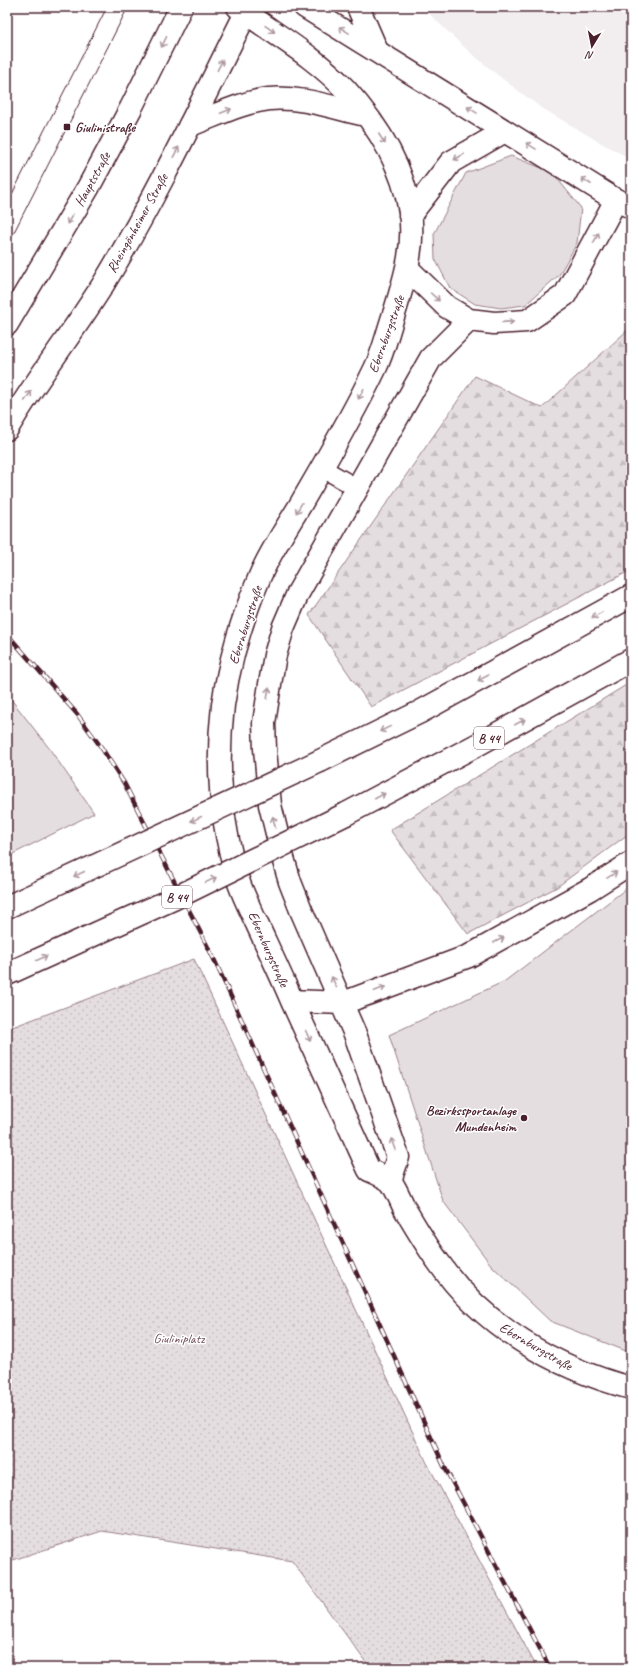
<svg xmlns="http://www.w3.org/2000/svg" width="638" height="1675" font-family="Caveat,sans-serif">
<style>
.built{fill:#f2eeef}
.green{fill:#e5dee0;stroke:#987e86}
.forest{fill:url(#forest-firs);stroke:#987e86}
.park{fill:url(#park-dots);stroke:#987e86}
.lines{fill:none;stroke-linecap:round;stroke-linejoin:round}
.service-casing{stroke:#4a1f2b;stroke-width:20}
.minor-casing{stroke:#4a1f2b;stroke-width:25}
.secondary-casing{stroke:#4a1f2b;stroke-width:25}
.trunk-casing{stroke:#4a1f2b;stroke-width:25}
.service{stroke:#fff;stroke-width:17}
.minor{stroke:#fff;stroke-width:22}
.secondary{stroke:#fff;stroke-width:22}
.trunk{stroke:#fff;stroke-width:22}
.tram{stroke:#4a1f2b;stroke-width:1}
.rail-casing{stroke:#4a1f2b;stroke-width:4.5}
.rail{stroke:#fff;stroke-width:3;stroke-dasharray:9;stroke-linecap:butt}
.trunk-bridge-casing{stroke:#4a1f2b;stroke-width:25;stroke-linecap:butt}
.trunk-bridge{stroke:#fff;stroke-width:22}
.oneway{stroke:#ae9aa0}
.poi-dot{fill:#4a1f2b;stroke:#fff;stroke-width:1.5}
.labels{text-anchor:middle;stroke-width:3;stroke-linejoin:round;paint-order:stroke}
.shield{fill:#fff;stroke:#80626b;stroke-width:1}
.shield-label{font-size:13px;font-weight:bold;fill:#4a1f2b}
.poi-label{font-size:14px;font-weight:bold;fill:#4a1f2b;stroke:#fff;text-anchor:start}
.street-label{font-size:14px;fill:#4a1f2b;stroke:#fff}
.park-label{font-size:14px;fill:#714f58;stroke:#fff}
</style>
<defs>
<pattern id="forest-firs" width="22" height="20" patternUnits="userSpaceOnUse"><rect width="22" height="20" fill="#e5dee0"/><path d="M5 1l3.5 6h-7zM16 11l3.5 6h-7z" fill="#c6bec0"/></pattern>
<pattern id="park-dots" width="8" height="8" patternUnits="userSpaceOnUse"><rect width="8" height="8" fill="#e5dee0"/><path d="M2 2h.1M6 6h.1" fill="none" stroke="#c6bec0" stroke-width="1.8" stroke-linecap="round"/></pattern>
</defs>
<rect width="100%" height="100%" fill="#fff"/>
<filter id="ink" filterUnits="userSpaceOnUse"><feTurbulence type="fractalNoise" baseFrequency=".025" numOctaves="2"/><feDisplacementMap in="SourceGraphic" scale="8" xChannelSelector="R" yChannelSelector="G"/><feConvolveMatrix kernelMatrix="1 2 1 2 8 2 1 2 1" color-interpolation-filters="sRGB"/></filter>
<g filter="url(#ink)">
<path class="built" d="M 422,7 L 631,7 L 631,159 L 601,143 L 540,107 L 500,77 L 465,48 Z"/>
<path class="green" d="M 511,156 L 552,172 L 581,208 L 577,243 L 559,275 L 525,305 L 501,308 L 475,304 L 450,288 L 435,259 L 434,234 L 466,173 Z
M 7,694 L 49,748 L 94,813 L 7,857 Z
M 631,885 L 631,1353 L 550,1321 L 491,1265 L 443,1201 L 389,1035 L 505,981 Z"/>
<path class="forest" d="M 631,327 L 631,570 L 371,707 L 309,615 L 475,376 L 542,408 Z
M 631,682 L 631,832 L 557,887 L 468,934 L 390,830 Z"/>
<path class="park" d="M 194,959 L 426,1461 L 537,1668 L 370,1668 L 292,1561 L 102,1531 L 7,1562 L 7,1029 Z"/>
<g class="lines">
<defs>
<path id="service" d="M 322,468 L 357,488"/>
<path id="minor" d="M 238,7 C 274,34 314,56 345,89 C 376,123 403,166 410,212 C 415,248 405,277 395,311 C 388,330 384,351 375,369 C 353,415 327,459 302,502 C 288,526 271,550 260,576 C 243,616 229,662 223,705 C 216,764 221,826 239,883 C 244,897 251,911 257,924 C 269,950 281,975 292,1001 L 343,1003
M 305,7 L 616,200 L 565,295 L 527,321 L 494,323 L 469,320 L 447,307 L 408,269
M 358,7 L 377,51
M 190,125 C 215,116 242,102 269,99 C 301,96 334,108 366,115
M 410,215 L 451,162 L 505,131
M 292,1001 L 369,1170 C 375,1173 386,1177 391,1182 C 397,1190 401,1202 406,1211 C 416,1228 426,1245 437,1260 C 482,1326 555,1368 631,1388
M 390,1181 L 398,1157 L 355,1034 L 301,910 L 290,882 L 283,858 L 270,805 L 265,749 L 264,723 L 270,684 L 275,655 L 283,628 L 298,593 L 431,358 L 469,320"/>
<path id="secondary" d="M 7,324 L 88,188 L 131,108 L 181,7
M 7,429 C 36,379 73,333 104,283 C 158,194 202,100 249,7"/>
<path id="trunk" d="M 616,200 L 631,207
M 320,761 L 420,712 L 631,596
M 346,814 L 475,746 L 631,660
M 343,1003 L 469,956 L 590,889 L 631,863"/>
</defs>
<use href="#service" class="service-casing"/>
<use href="#minor" class="minor-casing"/>
<use href="#secondary" class="secondary-casing"/>
<use href="#trunk" class="trunk-casing"/>
<use href="#service" class="service"/>
<use href="#minor" class="minor"/>
<use href="#secondary" class="secondary"/>
<use href="#trunk" class="trunk"/>
<path class="tram" d="M 7,204 L 107,7
M 7,246 L 128,7"/>
<defs>
<path id="rail" d="M 7,634 L 77,714 L 101,747 L 124,783 L 213,957 L 444,1466 L 550,1668"/>
</defs>
<use href="#rail" class="rail-casing"/>
<use href="#rail" class="rail"/>
<defs>
<path id="trunk-bridge" d="M 7,907 L 320,761
M 7,974 L 175,898 L 346,814"/>
</defs>
<use href="#trunk-bridge" class="trunk-bridge-casing"/>
<use href="#trunk-bridge" class="trunk-bridge"/>
</g>
<defs><path id="oneway-shaft" d="M-6 0H5M1.5-3L5.5 0L1.5 3" fill="none" stroke-width="1.6" stroke-linecap="round" stroke-linejoin="round"/></defs>
<g class="oneway">
<use href="#oneway-shaft" transform="translate(270 29) rotate(35)"/>
<use href="#oneway-shaft" transform="translate(344 30) rotate(-149)"/>
<use href="#oneway-shaft" transform="translate(164 42) rotate(116)"/>
<use href="#oneway-shaft" transform="translate(220 65) rotate(-63)"/>
<use href="#oneway-shaft" transform="translate(472 110) rotate(-148)"/>
<use href="#oneway-shaft" transform="translate(226 111) rotate(-21)"/>
<use href="#oneway-shaft" transform="translate(382 139) rotate(57)"/>
<use href="#oneway-shaft" transform="translate(531 146) rotate(-149)"/>
<use href="#oneway-shaft" transform="translate(176 152) rotate(-62)"/>
<use href="#oneway-shaft" transform="translate(459 157) rotate(150)"/>
<use href="#oneway-shaft" transform="translate(586 181) rotate(-147)"/>
<use href="#oneway-shaft" transform="translate(70 219) rotate(120)"/>
<use href="#oneway-shaft" transform="translate(596 238) rotate(-62)"/>
<use href="#oneway-shaft" transform="translate(435 297) rotate(42)"/>
<use href="#oneway-shaft" transform="translate(508 322) rotate(-4)"/>
<use href="#oneway-shaft" transform="translate(361 394) rotate(118)"/>
<use href="#oneway-shaft" transform="translate(28 396) rotate(-56)"/>
<use href="#oneway-shaft" transform="translate(299 508) rotate(120)"/>
<use href="#oneway-shaft" transform="translate(597 615) rotate(151)"/>
<use href="#oneway-shaft" transform="translate(483 678) rotate(152)"/>
<use href="#oneway-shaft" transform="translate(268 693) rotate(-83)"/>
<use href="#oneway-shaft" transform="translate(520 722) rotate(-28)"/>
<use href="#oneway-shaft" transform="translate(385 729) rotate(154)"/>
<use href="#oneway-shaft" transform="translate(380 796) rotate(-28)"/>
<use href="#oneway-shaft" transform="translate(196 819) rotate(155)"/>
<use href="#oneway-shaft" transform="translate(274 822) rotate(-103)"/>
<use href="#oneway-shaft" transform="translate(79 874) rotate(155)"/>
<use href="#oneway-shaft" transform="translate(612 875) rotate(-32)"/>
<use href="#oneway-shaft" transform="translate(211 880) rotate(-26)"/>
<use href="#oneway-shaft" transform="translate(499 940) rotate(-28)"/>
<use href="#oneway-shaft" transform="translate(42 958) rotate(-25)"/>
<use href="#oneway-shaft" transform="translate(334 982) rotate(-114)"/>
<use href="#oneway-shaft" transform="translate(380 989) rotate(-21)"/>
<use href="#oneway-shaft" transform="translate(308 1036) rotate(66)"/>
<use href="#oneway-shaft" transform="translate(393 1144) rotate(-109)"/>
</g>
</g>
<g class="poi-dot">
<rect x="63" y="123" width="8" height="8" rx="2"/>
<circle cx="524" cy="1118" r="4"/>
</g>
<g class="labels">
<g class="shield">
<rect x="474" y="727" width="30" height="22" rx="3"/>
<rect x="162" y="886" width="30" height="22" rx="3"/>
</g>
<g class="shield-label">
<text x="489" y="743">B 44</text>
<text x="177" y="902">B 44</text>
</g>
<g class="poi-label">
<text x="75" y="132">Giulinistraße</text>
<text x="516" y="1115" text-anchor="end">Bezirkssportanlage<tspan x="516" dy="16">Mundenheim</tspan></text>
</g>
<g class="street-label">
<text transform="translate(92 179) rotate(-61)" y="5">Hauptstraße</text>
<text transform="translate(137 223) rotate(-61)" y="5">Rheingönheimer Straße</text>
<text transform="translate(386 334) rotate(-70)" y="5">Ebernburgstraße</text>
<text transform="translate(245 625) rotate(-72)" y="5">Ebernburgstraße</text>
<text transform="translate(269 949) rotate(66)" y="5">Ebernburgstraße</text>
<text transform="translate(536 1346) rotate(30)" y="5">Ebernburgstraße</text>
</g>
<g class="park-label">
<text x="179" y="1343">Giuliniplatz</text>
</g>
</g>
<rect width="638" height="1675" fill="none" stroke="#fff" stroke-width="24"/>
<rect x="12" y="12" width="614" height="1651" fill="none" stroke="#4a1f2b" stroke-width="1.5" filter="url(#ink)"/>
<g transform="translate(592 46) rotate(190)" stroke="#ffffff" stroke-width="3" paint-order="stroke">
<path d="M0-3L7 15L0 10L-7 15Z" fill="#4a1f2b"/>
<text y="-6" font-size="11" font-weight="bold" text-anchor="middle" fill="#4a1f2b">N</text>
</g>
</svg>
